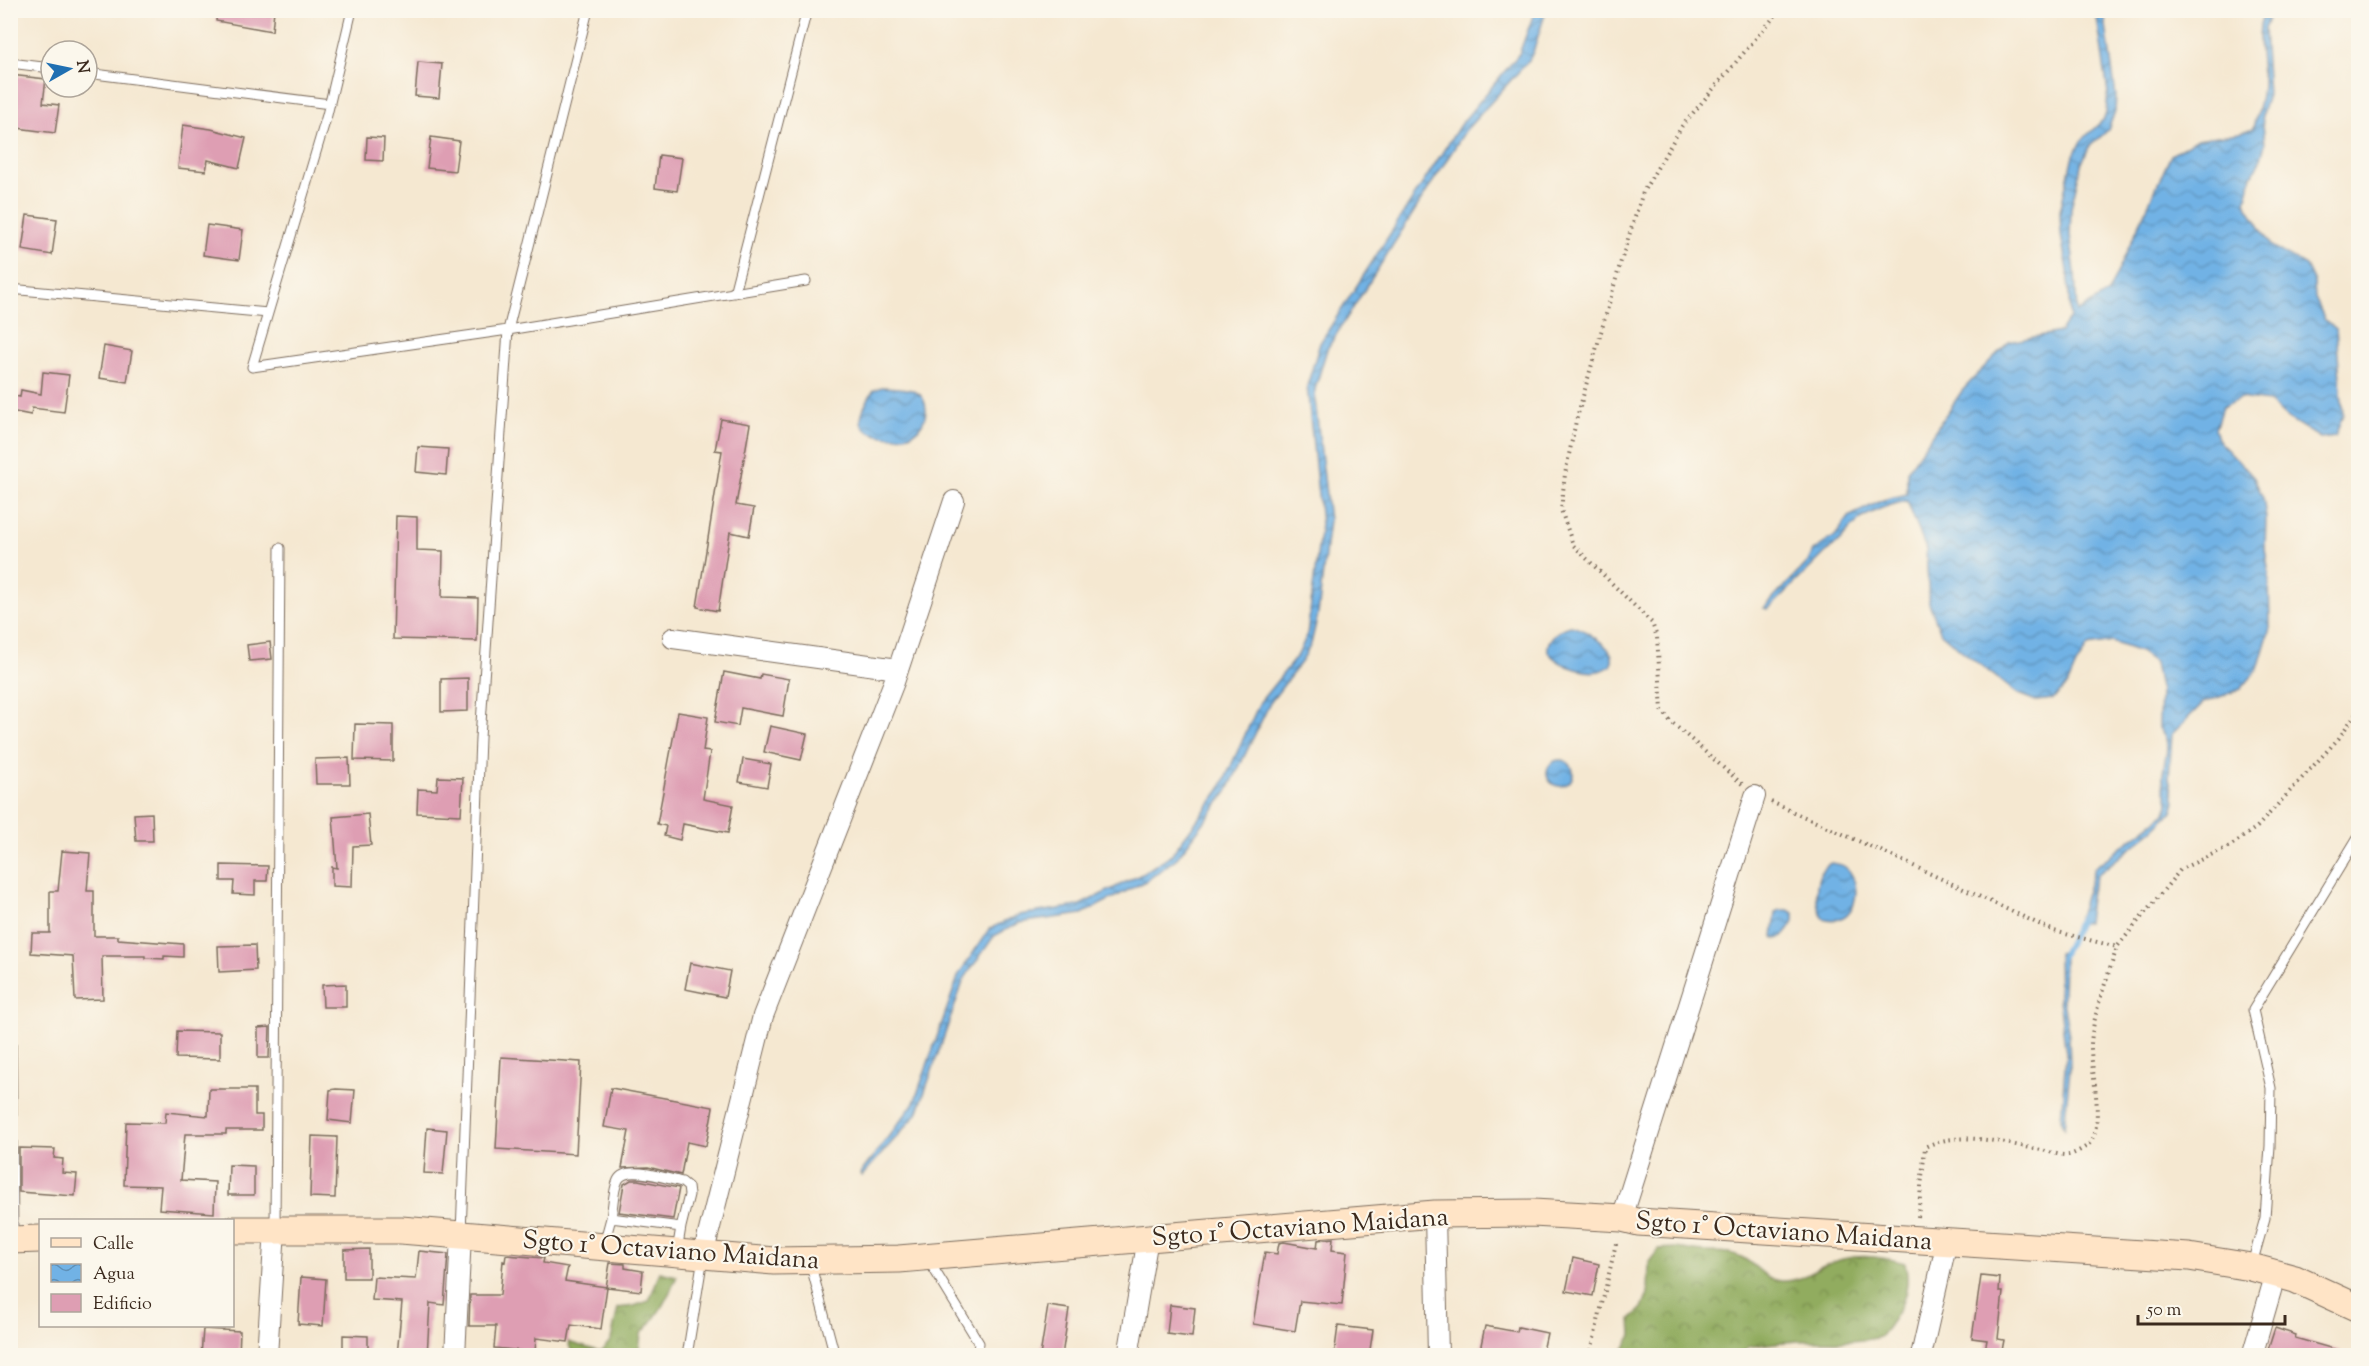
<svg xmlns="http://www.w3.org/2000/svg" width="2369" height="1366" font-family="'Sorts Mill Goudy',serif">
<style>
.forest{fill:url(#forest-crowns);stroke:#666b3e;stroke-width:1.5}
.water{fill:url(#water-waves);stroke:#566e82;stroke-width:1.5}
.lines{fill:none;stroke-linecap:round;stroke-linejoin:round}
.stream{stroke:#71b2e5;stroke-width:6}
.building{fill:#de9eb3}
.lane-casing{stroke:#7c6c5d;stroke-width:11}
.street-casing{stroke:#7c6c5d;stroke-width:22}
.secondary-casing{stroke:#7c6c5d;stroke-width:29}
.path{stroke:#7c6c5d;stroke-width:4;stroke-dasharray:1.5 4.5;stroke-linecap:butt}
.lane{stroke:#fff;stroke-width:9}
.street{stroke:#fff;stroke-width:20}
.secondary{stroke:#ffe4c6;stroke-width:27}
.labels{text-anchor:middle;stroke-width:4.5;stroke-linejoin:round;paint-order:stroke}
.street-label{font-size:26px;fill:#3b2a1e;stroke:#fbf7ec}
</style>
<defs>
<pattern id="forest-crowns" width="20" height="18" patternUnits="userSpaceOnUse" patternTransform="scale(1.5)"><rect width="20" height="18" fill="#91ac5e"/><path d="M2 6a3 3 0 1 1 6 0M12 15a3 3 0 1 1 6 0" fill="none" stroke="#788c4d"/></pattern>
<pattern id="water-waves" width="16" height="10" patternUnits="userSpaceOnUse" patternTransform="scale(1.5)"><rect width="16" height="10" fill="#71b2e5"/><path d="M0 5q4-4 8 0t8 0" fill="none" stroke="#5e91b9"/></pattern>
</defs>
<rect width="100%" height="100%" fill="#fbf7ec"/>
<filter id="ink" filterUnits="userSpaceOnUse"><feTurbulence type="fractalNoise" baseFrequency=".0167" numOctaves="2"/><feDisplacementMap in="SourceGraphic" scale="12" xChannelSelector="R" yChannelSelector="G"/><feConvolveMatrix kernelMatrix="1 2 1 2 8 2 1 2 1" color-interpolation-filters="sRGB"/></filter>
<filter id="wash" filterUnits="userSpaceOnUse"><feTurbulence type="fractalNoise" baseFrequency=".008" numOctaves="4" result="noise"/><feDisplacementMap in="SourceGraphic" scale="24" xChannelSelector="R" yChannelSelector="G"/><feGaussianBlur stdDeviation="1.35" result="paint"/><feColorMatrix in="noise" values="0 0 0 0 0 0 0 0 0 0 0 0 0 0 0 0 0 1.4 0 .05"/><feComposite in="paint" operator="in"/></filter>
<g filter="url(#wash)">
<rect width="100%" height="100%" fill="#f5e8d1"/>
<path class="forest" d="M 1676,1248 C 1686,1249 1697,1252 1708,1252 C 1719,1253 1728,1251 1739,1256 C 1756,1263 1763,1280 1782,1281 C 1799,1282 1809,1273 1824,1266 C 1850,1252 1878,1255 1905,1263 C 1913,1292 1898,1315 1880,1337 C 1852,1344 1827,1340 1799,1341 C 1783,1342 1764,1344 1748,1347 L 1743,1355 L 1621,1355 L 1632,1335 L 1631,1319 L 1642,1308 L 1648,1293 L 1649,1262 L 1659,1249 Z
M 660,1272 L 677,1276 C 668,1298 658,1317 641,1334 L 639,1350 L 645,1355 L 573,1355 L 568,1342 L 601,1352 L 611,1340 L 618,1308 L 634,1306 L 649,1301 Z"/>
<path class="water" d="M 1535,11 L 1546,11 L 1533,52 L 1529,60 L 1465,131 L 1327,349 L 1315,389 L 1315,400 L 1329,520 L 1318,614 L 1311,644 L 1302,661 L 1270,703 L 1227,792 L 1177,858 L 1146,881 L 1082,914 L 1019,923 L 994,936 L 964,979 L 917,1114 L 862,1176 L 860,1174 L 914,1103 L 959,974 L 989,929 L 1019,915 L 1078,906 L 1142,874 L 1171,855 L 1220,790 L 1260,702 L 1298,655 L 1307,635 L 1321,524 L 1307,386 L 1320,343 L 1460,125 L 1519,54 Z
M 2096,11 L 2104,11 L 2116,96 L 2115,111 L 2108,130 L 2089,147 L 2081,165 L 2071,208 L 2070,235 L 2075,272 L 2077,312 L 2108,293 L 2171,155 L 2197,139 L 2239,133 L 2253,128 C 2257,115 2261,100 2262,86 C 2263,59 2254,36 2264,11 L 2271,11 L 2264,29 L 2268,95 L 2262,114 L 2265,144 L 2261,158 L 2252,176 L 2245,202 L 2271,246 L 2306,266 L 2314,283 L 2315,298 L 2325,320 L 2336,329 L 2343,415 L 2335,436 L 2320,438 L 2286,417 L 2269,402 L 2240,398 L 2222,407 L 2215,429 L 2219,442 L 2237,459 L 2254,478 L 2263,498 L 2266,517 L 2265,548 L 2269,575 L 2270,628 L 2258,669 L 2241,689 L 2203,703 L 2172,734 L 2169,779 L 2175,801 L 2172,812 L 2153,830 L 2097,875 L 2091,891 L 2087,922 L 2082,923 L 2078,919 L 2094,868 L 2166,813 C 2171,797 2164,795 2163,780 C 2162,768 2167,758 2167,746 C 2167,738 2164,734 2159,728 L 2160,688 L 2155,663 L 2140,652 L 2112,642 L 2088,646 L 2076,665 L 2067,686 L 2053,699 L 2036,701 L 2018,694 L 1961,650 L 1941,633 L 1929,603 L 1926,549 L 1907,501 C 1888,505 1868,511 1854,525 C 1844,535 1839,545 1826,552 L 1776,602 L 1768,609 L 1764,608 L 1808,562 L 1813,551 L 1835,536 L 1850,516 L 1883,500 L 1907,494 L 1907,471 L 1962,391 L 1988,363 L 2009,342 L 2060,332 L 2070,317 L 2068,276 L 2061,235 L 2060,211 L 2072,159 L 2081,141 L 2104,119 L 2106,113 L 2108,93 Z
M 882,387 C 892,388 905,387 914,391 C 932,399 928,424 913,433 C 902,440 861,438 861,420 C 861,411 869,397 874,390 Z
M 1570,626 C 1580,626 1611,646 1612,657 C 1613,659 1611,664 1610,666 C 1594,679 1560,667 1548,652 C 1546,639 1558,630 1570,626 Z
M1547 773a13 13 0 1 1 26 0a13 13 0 1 1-26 0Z
M 1831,863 C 1836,864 1841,864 1845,867 C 1865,882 1857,929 1823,918 C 1814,904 1813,871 1831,863 Z
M 1780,910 L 1788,910 L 1794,913 L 1794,922 L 1783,937 L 1776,939 L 1773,937 L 1776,913 Z
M 2061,952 L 2064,954 L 2063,1000 L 2069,1036 L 2070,1069 L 2064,1129 L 2061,1121 L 2066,1053 L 2059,999 L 2058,953 Z"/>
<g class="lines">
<path class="stream" d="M 2061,958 L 2083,914"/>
</g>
<g id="blocks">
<path class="building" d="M 217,10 L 274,10 L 272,31 L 216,21 Z
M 418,62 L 442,64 L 439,98 L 415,96 Z
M 10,75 L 46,79 L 43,103 L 59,105 L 55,133 L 10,127 Z
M 183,125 L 211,129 L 246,138 L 239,168 L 208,160 L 206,171 L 178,168 Z
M 367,137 L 384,138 L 383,161 L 366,160 Z
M 431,137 L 459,141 L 455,171 L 427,168 Z
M 659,155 L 682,158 L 677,191 L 655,188 Z
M 27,215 L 57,219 L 52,255 L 22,250 Z
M 207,225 L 243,230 L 239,260 L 203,255 Z
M 104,346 L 132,351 L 127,382 L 99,378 Z
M 43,372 L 69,375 L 64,412 L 32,408 L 31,415 L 10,411 L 10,395 L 20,397 L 21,390 L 41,394 Z
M 721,419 L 750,424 L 736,505 L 754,508 L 749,536 L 730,532 L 718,611 L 697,607 L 722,451 L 715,450 Z
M 418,447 L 448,449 L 446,475 L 416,472 Z
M 396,516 L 417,517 L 417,550 L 443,551 L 442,597 L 478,598 L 477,641 L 393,639 Z
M 270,642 L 272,659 L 249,661 L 247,645 Z
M 724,672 L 760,679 L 761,674 L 789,679 L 783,716 L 741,708 L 738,726 L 715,722 Z
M 468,678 L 468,711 L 441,712 L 441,679 Z
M 678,712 L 708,717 L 703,751 L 710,752 L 703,799 L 733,805 L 728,833 L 683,824 L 680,840 L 664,836 L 666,826 L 657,824 Z
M 355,724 L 393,725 L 393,761 L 354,760 Z
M 770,726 L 807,734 L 801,760 L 764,752 Z
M 349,758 L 350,784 L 316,784 L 315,759 Z
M 743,759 L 771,764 L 767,787 L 739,782 Z
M 438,777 L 463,778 L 461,815 L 417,813 L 418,789 L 437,790 Z
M 152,813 L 153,841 L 136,841 L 134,814 Z
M 368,814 L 371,845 L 353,846 L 352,887 L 332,886 L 332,867 L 337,868 L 333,817 Z
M 62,851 L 90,853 L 87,891 L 94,891 L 94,936 L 118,936 L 118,939 L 183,944 L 183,957 L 164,956 L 164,959 L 145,958 L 145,956 L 102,956 L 103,999 L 75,1000 L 73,956 L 31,953 L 32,933 L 50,933 L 50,891 L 58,891 Z
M 221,865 L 268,866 L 267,881 L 255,881 L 255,895 L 233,894 L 234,881 L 221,881 Z
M 255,945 L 256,970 L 219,972 L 218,946 Z
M 690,963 L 730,971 L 725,997 L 685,989 Z
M 346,984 L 346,1007 L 323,1007 L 322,985 Z
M 270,1027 L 269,1058 L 258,1058 L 258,1028 Z
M 177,1031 L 220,1032 L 220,1059 L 176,1058 Z
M 501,1057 L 581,1062 L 576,1154 L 496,1149 Z
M 611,1088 L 713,1107 L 706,1146 L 687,1142 L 681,1175 L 648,1167 L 622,1168 L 629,1131 L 604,1127 Z
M 209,1089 L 255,1089 L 255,1115 L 262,1115 L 262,1130 L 226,1130 L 226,1134 L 185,1134 L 181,1180 L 215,1182 L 214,1213 L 159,1209 L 161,1186 L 124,1185 L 126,1122 L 165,1123 L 166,1112 L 208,1116 Z
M 336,1089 L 355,1090 L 352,1123 L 328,1120 L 330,1090 Z
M 427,1128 L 447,1130 L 443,1174 L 424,1173 Z
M 312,1136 L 337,1137 L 335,1198 L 310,1197 Z
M 19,1148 L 55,1149 L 54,1158 L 63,1159 L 62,1173 L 77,1174 L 75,1196 L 19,1192 Z
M 229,1165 L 254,1166 L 254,1195 L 228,1195 Z
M 638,1180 L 679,1188 L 673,1219 L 619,1212 L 624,1184 L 631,1180 Z
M 1333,1238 L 1332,1250 L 1347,1252 L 1342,1305 L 1300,1301 L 1295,1331 L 1253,1324 L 1265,1252 L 1277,1254 L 1279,1243 L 1284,1242 L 1317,1248 L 1318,1240 Z
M 369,1249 L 369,1278 L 344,1278 L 344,1250 Z
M 419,1251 L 448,1254 L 444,1305 L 430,1303 L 427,1356 L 397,1356 L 402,1302 L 372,1300 L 374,1277 L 416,1279 Z
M 506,1255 L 544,1258 L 543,1263 L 568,1267 L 565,1281 L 606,1287 L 610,1263 L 625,1264 L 625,1268 L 643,1271 L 641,1291 L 607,1287 L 601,1329 L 571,1325 L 568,1342 L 536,1338 L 535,1352 L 494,1348 L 496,1326 L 469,1326 L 470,1295 L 500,1295 L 503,1261 L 505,1262 Z
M 1573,1258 L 1599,1264 L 1593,1296 L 1566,1291 Z
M 1981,1276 L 2000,1278 L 1999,1292 L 2003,1292 L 1998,1339 L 2004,1340 L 2001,1356 L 1984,1356 L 1987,1340 L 1972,1338 Z
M 301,1277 L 326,1279 L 323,1326 L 298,1324 Z
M 1170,1305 L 1195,1308 L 1192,1337 L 1167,1334 Z
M 1048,1306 L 1069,1309 L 1062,1356 L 1040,1356 Z
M 1338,1326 L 1373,1330 L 1369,1356 L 1334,1356 Z
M 1485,1326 L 1517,1332 L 1518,1327 L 1547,1333 L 1542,1356 L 1505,1356 L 1480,1350 Z
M 2275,1328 L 2296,1335 L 2295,1338 L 2341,1351 L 2340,1356 L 2266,1356 Z
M 203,1329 L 240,1331 L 239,1356 L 201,1356 Z
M 343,1335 L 368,1336 L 368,1356 L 343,1356 Z"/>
</g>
</g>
<g filter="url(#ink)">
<use href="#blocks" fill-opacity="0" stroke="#7c6c5d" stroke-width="1.5"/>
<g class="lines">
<defs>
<path id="lane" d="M 352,10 L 327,115 L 252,367 L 508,330 L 806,281
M 10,63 L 51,68
M 87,73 L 330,104
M 10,289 L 268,313
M 734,293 L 807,10
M 10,873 L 13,1237
M 611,1218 C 613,1207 613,1190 618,1180 C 626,1164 668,1179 682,1182 L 688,1187 L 689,1195 L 681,1227
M 275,1227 L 280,548
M 461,1233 L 480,738 L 508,330 L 588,10
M 604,1244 L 611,1218 L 681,1227 L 677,1251
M 929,1261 L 979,1343 L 977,1356
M 810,1262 L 835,1356
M 2252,1264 L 2265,1218 L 2270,1146 L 2271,1088 L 2253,1010 L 2358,837
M 687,1356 L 703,1257"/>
<path id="street" d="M 673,638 L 898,669
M 1435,1214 L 1438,1356
M 1622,1218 L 1755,796
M 703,1255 L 763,1016 L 894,682 L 954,501
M 267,1356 L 275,1229
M 455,1356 L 461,1235
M 1128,1356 L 1148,1238
M 1921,1356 L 1947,1241
M 2252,1356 L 2276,1273"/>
<path id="secondary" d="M 232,1230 L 401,1230 L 774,1261 L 899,1259 L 1435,1214 L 1533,1213 L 1622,1218 L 1638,1222 L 2189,1257 L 2251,1267 L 2295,1279 L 2358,1308
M 10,1240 L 40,1239"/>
</defs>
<use href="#lane" class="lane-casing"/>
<use href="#street" class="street-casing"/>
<use href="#secondary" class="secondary-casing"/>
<path class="path" d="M 1742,784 L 1670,721 L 1662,710 L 1657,637 L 1652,623 L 1573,545 L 1561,510 L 1565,474 L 1576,421 L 1621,261 L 1643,192 L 1682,126 L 1780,10
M 1771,802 L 1892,856 L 2054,931 L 2117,947 L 2181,869 L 2230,846 L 2257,827 L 2339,738 L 2358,710
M 1918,1217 L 1925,1147 C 1960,1129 2005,1144 2042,1150 C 2050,1152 2061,1156 2069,1155 C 2074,1154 2085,1148 2089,1144 C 2106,1123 2090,1070 2091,1044 C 2093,1013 2108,977 2117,947
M 1590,1356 L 1617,1239"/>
<use href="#lane" class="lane"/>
<use href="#street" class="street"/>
<use href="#secondary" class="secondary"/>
</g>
</g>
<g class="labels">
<g class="street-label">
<text transform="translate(1300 1226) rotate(-4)" y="9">Sgto 1° Octaviano Maidana</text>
<text transform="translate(1784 1230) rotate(4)" y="9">Sgto 1° Octaviano Maidana</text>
<text transform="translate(671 1249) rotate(4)" y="9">Sgto 1° Octaviano Maidana</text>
</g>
</g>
<rect width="2369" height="1366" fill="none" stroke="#fbf7ec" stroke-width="36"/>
<rect x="39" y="1219" width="195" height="108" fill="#fbf7ec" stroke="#aea59a" stroke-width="1.5"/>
<rect x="51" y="1238" width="30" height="9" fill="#ffe4c6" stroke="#aea59a" stroke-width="1.5"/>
<text x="93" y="1249" font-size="18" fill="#3b2a1e">Calle</text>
<rect x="51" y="1264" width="30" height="18" fill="url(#water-waves)" stroke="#aea59a" stroke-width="1.5"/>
<text x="93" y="1279" font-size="18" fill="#3b2a1e">Agua</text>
<rect x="51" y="1294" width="30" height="18" fill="#de9eb3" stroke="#aea59a" stroke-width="1.5"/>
<text x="93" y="1309" font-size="18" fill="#3b2a1e">Edificio</text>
<g transform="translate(69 69) rotate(81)"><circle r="28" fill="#fbf7ec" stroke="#aea59a" stroke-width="1.5"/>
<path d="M0-4.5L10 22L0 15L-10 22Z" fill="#1f6fb2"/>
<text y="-9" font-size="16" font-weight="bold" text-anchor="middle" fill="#3b2a1e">N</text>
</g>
<path d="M2138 1315v9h147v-9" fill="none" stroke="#3b2a1e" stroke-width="3"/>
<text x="2147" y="1315" font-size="18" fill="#3b2a1e" stroke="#fbf7ec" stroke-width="4.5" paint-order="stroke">50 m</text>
</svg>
